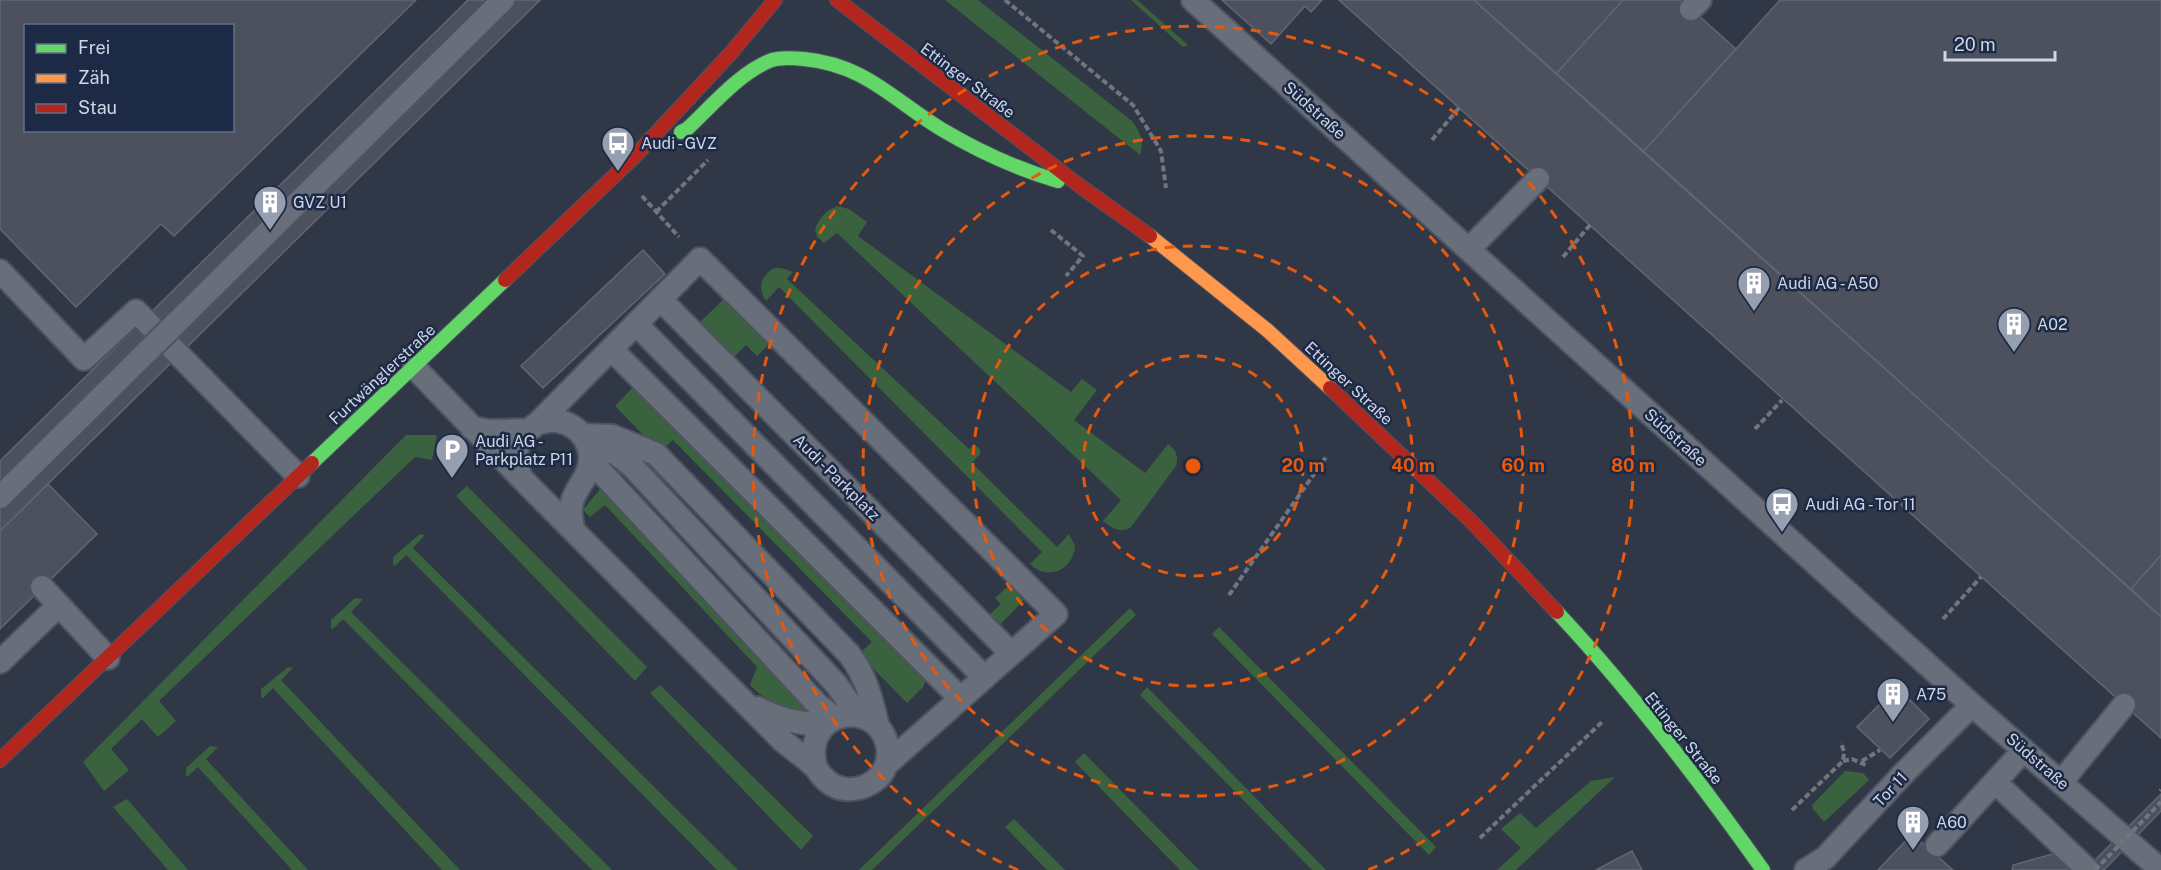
<svg xmlns="http://www.w3.org/2000/svg" width="2161" height="870" font-family="'Public Sans',sans-serif">
<style>
.green{fill:#3b623e}
.building{fill:#4d515e;stroke:#626673;stroke-width:1.5;fill-rule:evenodd}
.lines{fill:none;stroke-linecap:round;stroke-linejoin:round}
.lane-casing{stroke:#4d5360;stroke-width:26}
.fast-casing{stroke:#4d5360;stroke-width:16}
.slow-casing{stroke:#4d5360;stroke-width:16}
.jam-casing{stroke:#4d5360;stroke-width:16}
.path{stroke:#707580;stroke-width:4;stroke-dasharray:6 3;stroke-linecap:butt}
.lane{stroke:#686e7a;stroke-width:22}
.fast{stroke:#63d668;stroke-width:14}
.slow{stroke:#ff974d;stroke-width:14}
.jam{stroke:#b3261e;stroke-width:14}
.lane-bridge-casing{stroke:#4d5360;stroke-width:26;stroke-linecap:butt}
.path-bridge{stroke:#707580;stroke-width:4;stroke-dasharray:6 3;stroke-linecap:butt}
.lane-bridge{stroke:#686e7a;stroke-width:22}
.ring{fill:none;stroke:#e8590c;stroke-width:3;stroke-dasharray:10 8}
.labels{text-anchor:middle;stroke-width:5;stroke-linejoin:round;paint-order:stroke}
.street-label{font-size:16px;fill:#cdd6e7;stroke:#1d2a45}
.poi-label{font-size:16px;fill:#cdd6e7;stroke:#1d2a45;text-anchor:start}
.centre{fill:#e8590c;stroke:#1d2a45;stroke-width:3}
.ring-label{font-size:18px;text-anchor:middle;font-weight:bold;fill:#e8590c;stroke:#1d2a45;stroke-width:5;stroke-linejoin:round;paint-order:stroke}
</style>
<rect width="100%" height="100%" fill="#303847"/>
<path class="green" d="M 945,0 L 978,0 L 1132,121 C 1141,133 1144,141 1140,155 Z
M 1131,0 L 1137,0 L 1188,45 L 1183,47 Z
M 838,206 L 849,209 L 867,222 L 858,236 L 1071,392 L 1082,379 L 1097,390 L 1074,420 L 1145,473 L 1168,444 C 1176,450 1179,456 1176,466 L 1131,527 C 1120,534 1112,528 1103,521 L 1121,500 L 837,233 L 824,243 L 817,237 L 815,229 C 819,218 827,209 838,206 Z
M 774,268 L 781,268 L 793,272 L 787,279 L 969,449 L 974,445 L 980,449 L 980,454 L 972,463 L 1057,547 L 1069,534 L 1075,546 C 1073,571 1047,581 1030,564 L 1042,552 L 779,287 L 766,301 C 757,288 761,276 774,268 Z
M 723,300 L 728,300 L 773,340 L 757,356 L 746,345 L 729,362 L 699,323 Z
M 638,382 L 926,679 L 923,687 L 907,703 L 859,654 L 872,642 L 673,440 L 660,452 L 615,406 Z
M 406,435 L 437,435 L 432,460 L 415,457 L 159,701 L 176,721 L 158,737 L 142,719 L 111,749 L 129,770 L 104,791 L 83,762 Z
M 467,486 L 647,667 L 635,681 L 456,496 Z
M 601,488 L 810,709 L 808,712 C 786,714 765,700 750,685 L 757,667 L 605,505 L 590,517 L 583,510 Z
M 420,534 L 425,535 L 413,548 L 738,870 L 717,870 L 406,555 L 395,566 L 393,564 L 393,557 Z
M 1015,580 L 1024,596 L 1023,601 L 995,630 L 985,619 L 1001,604 L 995,598 Z
M 355,598 L 363,599 L 351,612 L 612,870 L 592,870 L 343,619 L 333,629 L 331,628 L 331,620 Z
M 1130,608 L 1136,615 L 872,870 L 859,870 Z
M 1219,627 L 1436,847 L 1429,855 L 1212,634 Z
M 288,667 L 293,668 L 281,680 L 460,870 L 442,870 L 273,688 L 263,698 L 261,697 L 261,689 Z
M 660,685 L 813,836 L 801,850 L 650,693 Z
M 1147,687 L 1326,870 L 1312,870 L 1140,695 Z
M 210,746 L 218,747 L 206,759 L 308,870 L 292,870 L 198,767 L 187,777 L 186,776 L 186,768 Z
M 1084,753 L 1199,870 L 1180,870 L 1075,762 Z
M 1845,771 L 1863,773 L 1869,780 L 1824,822 L 1813,809 L 1812,805 Z
M 1615,777 L 1516,870 L 1497,870 L 1521,848 L 1501,829 L 1520,813 L 1536,828 L 1591,781 Z
M 127,799 L 188,870 L 168,870 L 113,807 Z
M 1014,819 L 1065,870 L 1047,870 L 1005,827 Z"/>
<path class="building" d="M 0,0 L 416,0 L 174,236 L 161,224 L 76,307 L 0,229 ZM 26,26 L 232,26 L 232,130 L 26,130 Z
M 468,0 L 540,0 L 0,531 L 0,461 Z
M 1222,0 L 1322,0 L 1311,12 L 1305,6 L 1271,44 Z
M 1339,0 L 1474,0 L 1600,112 L 2161,617 L 2161,738 Z
M 1474,0 L 1623,0 L 1556,74 Z
M 1623,0 L 1681,0 L 1736,49 L 1643,152 L 1556,74 Z
M 1780,0 L 2161,0 L 2161,555 L 2131,589 L 1643,152 Z
M 643,250 L 665,274 L 543,388 L 521,366 Z
M 48,484 L 97,534 L 0,629 L 0,531 Z
M 2161,555 L 2161,617 L 2131,589 Z
M 1897,687 L 1929,719 L 1890,758 L 1857,727 Z
M 2161,794 L 2161,811 L 2104,870 L 2085,870 Z
M 1912,834 L 1953,870 L 1878,870 Z
M 1632,851 L 1642,870 L 1596,870 Z
M 2056,853 L 2075,870 L 2012,870 L 2013,865 Z"/>
<g class="lines">
<defs>
<path id="lane" d="M 1193,0 L 1972,705 L 2161,870
M 1691,9 L 1700,0
M 1469,249 L 1538,179
M 0,271 L 84,359 L 136,311 L 298,476
M 660,299 L 1011,653
M 636,324 L 984,677
M 611,349 L 960,698
M 414,367 L 531,488 L 783,741 C 794,750 806,758 815,767 C 819,771 820,775 824,778 C 839,794 862,792 878,778 C 887,769 890,755 887,744 C 875,696 800,711 816,768
M 538,423 C 544,422 551,420 557,421 C 581,424 597,449 587,473 C 582,484 573,493 571,506 C 570,514 572,521 573,529
M 472,428 L 491,431 L 527,430
M 582,435 L 612,436 L 656,454 L 849,654 C 866,676 872,700 878,727
M 592,447 L 615,453 L 631,465 L 836,684 L 858,715
M 590,460 L 818,705 L 835,718
M 521,477 C 511,454 517,437 538,423 L 700,259 L 1056,614 L 887,764
M 42,587 L 108,658
M 0,662 L 59,605
M 757,708 C 780,719 800,725 825,724
M 2062,781 L 2124,705
M 1995,782 L 2088,870
M 1937,845 L 2024,750
M 1806,870 L 1825,858 L 1904,773 L 1972,705"/>
<path id="fast" d="M 681,132 L 687,129 C 711,107 741,71 772,60 C 782,57 794,58 804,59 C 865,65 892,99 941,129 C 978,151 1017,169 1058,181
M 312,463 L 505,280
M 1557,612 C 1632,692 1699,780 1763,870"/>
<path id="slow" d="M 1150,236 L 1267,330 L 1330,388"/>
<path id="jam" d="M 837,0 L 1080,186 L 1150,236
M 505,280 L 635,156 L 730,54 L 775,0
M 1330,388 L 1471,521 L 1557,612
M 0,760 L 312,463"/>
</defs>
<use href="#lane" class="lane-casing"/>
<use href="#fast" class="fast-casing"/>
<use href="#slow" class="slow-casing"/>
<use href="#jam" class="jam-casing"/>
<path class="path" d="M 1005,0 L 1133,105 L 1161,151 L 1166,188
M 1432,140 L 1459,108
M 642,196 L 679,237
M 656,212 L 708,160
M 1051,230 L 1083,256 L 1066,276
M 1563,257 L 1590,225
M 1755,429 L 1782,400
M 1229,595 L 1326,457
M 1943,619 L 1981,577
M 1843,761 L 1852,759 L 1868,766
M 1862,761 L 1880,750
M 2160,791 L 2161,790
M 1792,810 L 1843,761 L 1844,752 L 1841,742
M 1480,838 L 1602,722"/>
<use href="#lane" class="lane"/>
<use href="#fast" class="fast"/>
<use href="#slow" class="slow"/>
<use href="#jam" class="jam"/>
<defs>
<path id="lane-bridge" d="M 0,497 L 503,0"/>
</defs>
<use href="#lane-bridge" class="lane-bridge-casing"/>
<path class="path-bridge" d="M 2095,870 L 2161,802"/>
<use href="#lane-bridge" class="lane-bridge"/>
</g>
<g class="ring">
<circle cx="1193" cy="466" r="110"/>
<circle cx="1193" cy="466" r="220"/>
<circle cx="1193" cy="466" r="330"/>
<path d="M1018 870A440 440 0 1 1 1368 870"/>
</g>
<defs>
<symbol id="bus-pin" viewBox="-11 -11 22 30"><path d="M0 17L-7.5 6A9.5 9.5 0 1 1 7.5 6Z" fill="#969faf" stroke="#1d2a45"/><path d="M-5-6H5V4H4V6H2V4H-2V6H-4V4H-5ZM-3.5-4V0h7V-4ZM-3.5 1.2v1.5H-2V1.2ZM2 1.2v1.5H3.5V1.2Z" fill="#fff"/></symbol>
<symbol id="building-pin" viewBox="-11 -11 22 30"><path d="M0 17L-7.5 6A9.5 9.5 0 1 1 7.5 6Z" fill="#969faf" stroke="#1d2a45"/><path d="M-4-6H4V6H1V3H-1V6H-4ZM-2.5-4.3h1.7v1.8h-1.7ZM.8-4.3h1.7v1.8H.8ZM-2.5-1h1.7V.8h-1.7ZM.8-1h1.7V.8H.8Z" fill="#fff"/></symbol>
<symbol id="parking-pin" viewBox="-11 -11 22 30"><path d="M0 17L-7.5 6A9.5 9.5 0 1 1 7.5 6Z" fill="#969faf" stroke="#1d2a45"/><path d="M-3.5-5.5H1a3.5 3.5 0 0 1 0 7H-1V5.5H-3.5ZM-1-3.4V-.6H.8a1.4 1.4 0 0 0 0-2.8Z" fill="#fff"/></symbol>
</defs>
<g fill-rule="evenodd">
<use href="#bus-pin" x="599" y="124" width="38" height="52"/>
<use href="#building-pin" x="251" y="183" width="38" height="52"/>
<use href="#building-pin" x="1735" y="264" width="38" height="52"/>
<use href="#building-pin" x="1995" y="305" width="38" height="52"/>
<use href="#parking-pin" x="433" y="431" width="38" height="52"/>
<use href="#bus-pin" x="1763" y="485" width="38" height="52"/>
<use href="#building-pin" x="1874" y="675" width="38" height="52"/>
<use href="#building-pin" x="1894" y="803" width="38" height="52"/>
</g>
<g class="labels">
<g class="street-label">
<text transform="translate(968 80) rotate(37)" y="6">Ettinger Straße</text>
<text transform="translate(1315 110) rotate(42)" y="6">Südstraße</text>
<text transform="translate(382 374) rotate(-43)" y="6">Furtwänglerstraße</text>
<text transform="translate(1349 383) rotate(43)" y="6">Ettinger Straße</text>
<text transform="translate(1676 437) rotate(42)" y="6">Südstraße</text>
<text transform="translate(837 477) rotate(45)" y="6">Audi - Parkplatz</text>
<text transform="translate(1684 738) rotate(51)" y="6">Ettinger Straße</text>
<text transform="translate(2038 761) rotate(41)" y="6">Südstraße</text>
<text transform="translate(1890 789) rotate(-47)" y="6">Tor 11</text>
</g>
<g class="poi-label">
<text x="641" y="149">Audi - GVZ</text>
<text x="293" y="208">GVZ U1</text>
<text x="1777" y="289">Audi AG - A50</text>
<text x="2037" y="330">A02</text>
<text x="475" y="447">Audi AG -<tspan x="475" dy="18">Parkplatz P11</tspan></text>
<text x="1805" y="510">Audi AG - Tor 11</text>
<text x="1916" y="700">A75</text>
<text x="1936" y="828">A60</text>
</g>
</g>
<circle cx="1193" cy="466" r="9" class="centre"/>
<g class="ring-label">
<text x="1303" y="472">20 m</text>
<text x="1413" y="472">40 m</text>
<text x="1523" y="472">60 m</text>
<text x="1633" y="472">80 m</text>
</g>
<rect x="24" y="24" width="210" height="108" fill="#1d2a45" stroke="#636f86" stroke-width="1.5"/>
<rect x="36" y="44" width="30" height="9" fill="#63d668" stroke="#636f86" stroke-width="1.5"/>
<text x="78" y="54" font-size="18" fill="#cdd6e7">Frei</text>
<rect x="36" y="74" width="30" height="9" fill="#ff974d" stroke="#636f86" stroke-width="1.5"/>
<text x="78" y="84" font-size="18" fill="#cdd6e7">Zäh</text>
<rect x="36" y="104" width="30" height="9" fill="#b3261e" stroke="#636f86" stroke-width="1.5"/>
<text x="78" y="114" font-size="18" fill="#cdd6e7">Stau</text>
<path d="M1945 51v9h110v-9" fill="none" stroke="#cdd6e7" stroke-width="3"/>
<text x="1954" y="51" font-size="18" fill="#cdd6e7" stroke="#1d2a45" stroke-width="4.5" paint-order="stroke">20 m</text>
</svg>
